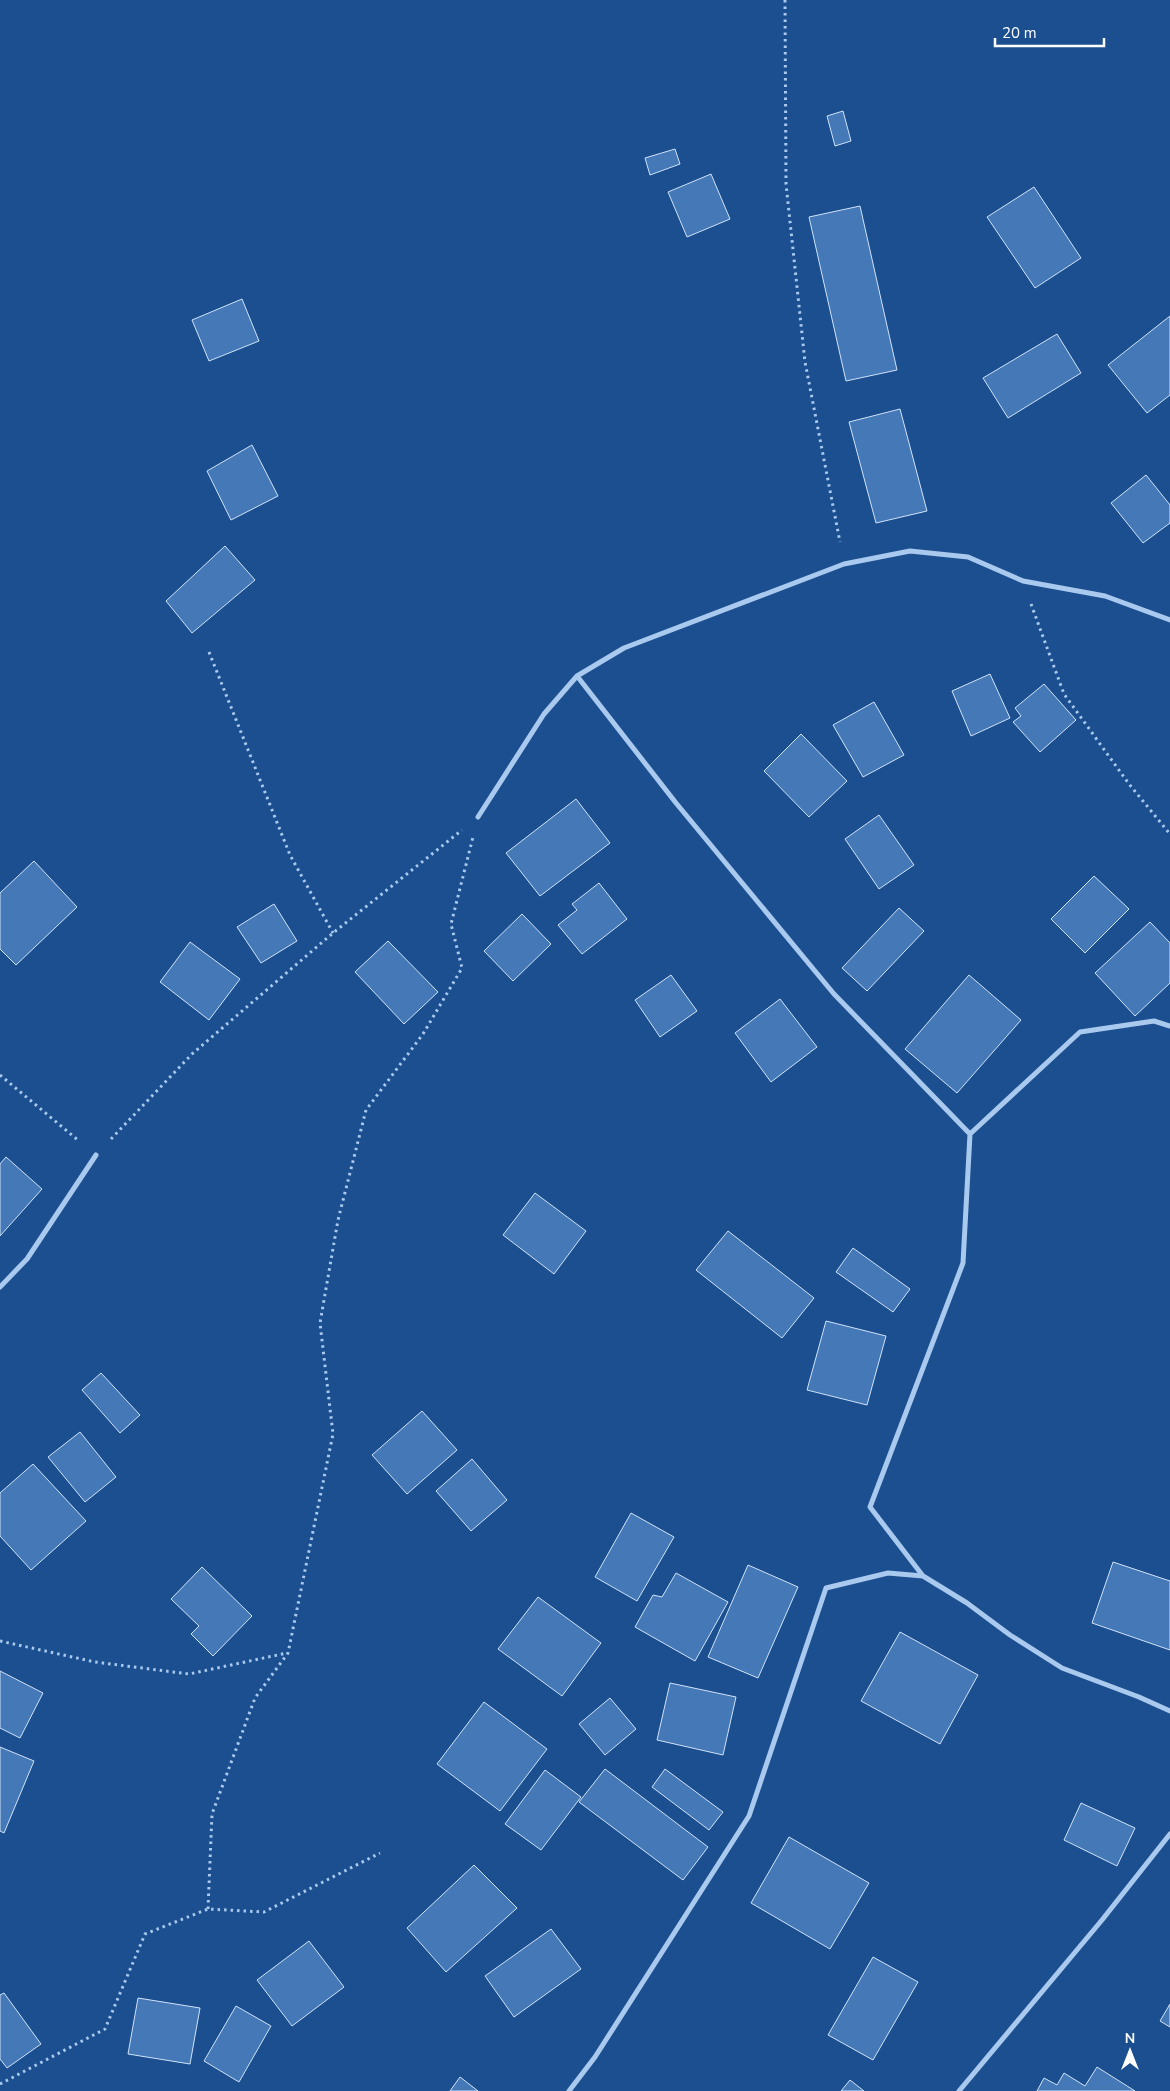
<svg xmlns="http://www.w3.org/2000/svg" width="1170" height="2091" font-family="'Nunito Sans',sans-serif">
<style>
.building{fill:#4478b7;stroke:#cfe3fa}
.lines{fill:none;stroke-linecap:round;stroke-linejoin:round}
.path{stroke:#a9c9ee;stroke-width:3;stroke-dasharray:2.5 4;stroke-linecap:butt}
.street{stroke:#a9c9ee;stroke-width:5}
</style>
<rect width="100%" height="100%" fill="#1b4f8f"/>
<path class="building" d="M 843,111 L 851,141 L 835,146 L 827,116 Z
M 675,149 L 680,164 L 650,175 L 645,158 Z
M 711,174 L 730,219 L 687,237 L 668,192 Z
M 1034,187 L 1081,258 L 1035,288 L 987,217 Z
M 860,206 L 897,370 L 846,381 L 809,217 Z
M 242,299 L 259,341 L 209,361 L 192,320 Z
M 1170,316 L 1170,395 L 1147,413 L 1108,365 Z
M 1057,334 L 1081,373 L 1008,418 L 983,378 Z
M 900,409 L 927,511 L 876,523 L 849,422 Z
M 252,445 L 278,496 L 231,520 L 207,471 Z
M 1146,475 L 1170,505 L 1170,523 L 1143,543 L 1111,503 Z
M 225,546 L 255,580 L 192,633 L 166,601 Z
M 990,674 L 1010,718 L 971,736 L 952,691 Z
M 1044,684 L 1076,720 L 1040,752 L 1013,722 L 1021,716 L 1015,708 Z
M 874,702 L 904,755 L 863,777 L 833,725 Z
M 801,734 L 847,781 L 809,817 L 764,771 Z
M 576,799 L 610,843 L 540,896 L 506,853 Z
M 879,815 L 914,865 L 879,889 L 845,839 Z
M 34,861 L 77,907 L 16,965 L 0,949 L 0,893 Z
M 1094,876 L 1129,909 L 1085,953 L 1051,919 Z
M 599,883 L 627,919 L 582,954 L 558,925 L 577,910 L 572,904 Z
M 274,904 L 297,941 L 261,963 L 237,927 Z
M 899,908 L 924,931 L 867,991 L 842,968 Z
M 522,914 L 551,944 L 513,981 L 484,951 Z
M 1150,922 L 1170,943 L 1170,983 L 1135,1016 L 1095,973 Z
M 388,941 L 438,992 L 404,1024 L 355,972 Z
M 190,942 L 240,979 L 209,1020 L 160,982 Z
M 671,975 L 697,1011 L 660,1037 L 635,1000 Z
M 969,975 L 1021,1020 L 957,1093 L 905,1049 Z
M 780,999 L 817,1047 L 771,1082 L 735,1033 Z
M 6,1157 L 42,1189 L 0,1236 L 0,1164 Z
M 535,1193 L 586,1231 L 554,1274 L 503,1235 Z
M 728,1231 L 814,1298 L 782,1338 L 696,1270 Z
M 853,1248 L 910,1289 L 893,1312 L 836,1272 Z
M 826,1321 L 886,1336 L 867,1405 L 807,1390 Z
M 101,1373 L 140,1415 L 120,1433 L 82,1390 Z
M 422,1411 L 457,1450 L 407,1494 L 372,1455 Z
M 80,1432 L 116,1477 L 85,1502 L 48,1457 Z
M 472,1459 L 507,1500 L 471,1531 L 436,1491 Z
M 33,1464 L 86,1521 L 31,1570 L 0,1536 L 0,1493 Z
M 631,1513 L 674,1537 L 637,1601 L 595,1577 Z
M 1113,1562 L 1170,1581 L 1170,1650 L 1092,1623 Z
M 748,1565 L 798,1587 L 758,1678 L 708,1657 Z
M 202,1567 L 252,1616 L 213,1656 L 191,1634 L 199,1626 L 171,1599 Z
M 676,1573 L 728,1602 L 695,1661 L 635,1627 L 653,1595 L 662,1597 Z
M 538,1597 L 601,1643 L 562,1696 L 498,1649 Z
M 900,1632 L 978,1675 L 940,1744 L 861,1701 Z
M 0,1671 L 43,1693 L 20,1738 L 0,1728 Z
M 670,1683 L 736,1697 L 723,1755 L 657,1740 Z
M 610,1698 L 636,1729 L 605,1755 L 579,1724 Z
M 484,1702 L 547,1749 L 500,1811 L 437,1764 Z
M 0,1747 L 34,1761 L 4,1833 L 0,1831 Z
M 605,1769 L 708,1847 L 683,1880 L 579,1802 Z
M 665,1769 L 723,1812 L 709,1830 L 652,1787 Z
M 545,1770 L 581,1797 L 541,1850 L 505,1824 Z
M 1081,1803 L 1135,1828 L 1117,1866 L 1064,1840 Z
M 789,1837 L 869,1883 L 830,1949 L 751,1903 Z
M 474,1865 L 517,1908 L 446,1972 L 407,1928 Z
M 551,1929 L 581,1969 L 514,2017 L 485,1976 Z
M 309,1941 L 344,1987 L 292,2026 L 257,1980 Z
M 873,1957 L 918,1982 L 873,2060 L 828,2035 Z
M 4,1993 L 41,2044 L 7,2068 L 0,2059 L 0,1995 Z
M 138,1998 L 200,2008 L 190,2064 L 128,2054 Z
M 1170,2004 L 1170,2027 L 1160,2021 Z
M 236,2006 L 271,2026 L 239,2082 L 204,2061 Z
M 1097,2067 L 1135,2091 L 1037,2091 L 1044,2078 L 1057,2085 L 1064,2073 L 1085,2086 Z
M 460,2077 L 478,2091 L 450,2091 Z
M 850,2080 L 864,2091 L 841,2091 Z"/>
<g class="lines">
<path class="path" d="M 785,0 L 786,184 L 805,362 L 840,542
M 1031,604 L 1064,694 L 1129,784 L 1170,834
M 209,652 L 290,855 L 333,933
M 0,1075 L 79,1141
M 111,1139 L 192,1054 L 333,933 L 462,830
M 0,1641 L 95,1662 L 189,1674 L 287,1653
M 208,1909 L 212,1814 L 255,1698 L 288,1653 L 333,1434 L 320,1323 L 338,1220 L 366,1110 L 423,1034 L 462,968 L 451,924 L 473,837
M 0,2084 L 105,2029 L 145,1934 L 208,1909 L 264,1912 L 380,1853"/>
<path class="street" d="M 577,676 L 676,803 L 834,994 L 970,1134
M 478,817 L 544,714 L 577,676 L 624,648 L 844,564 L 910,551 L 968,557 L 1023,581 L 1105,596 L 1170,620
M 0,1287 L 27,1259 L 96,1155
M 923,1576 L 870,1507 L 963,1263 L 970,1134 L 1080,1032 L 1154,1021 L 1170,1026
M 569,2091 L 595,2057 L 749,1816 L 826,1588 L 888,1573 L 923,1576 L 967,1603 L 1010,1635 L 1062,1668 L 1139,1697 L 1170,1711
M 959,2091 L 1102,1920 L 1170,1834"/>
</g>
<g transform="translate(1130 2051)" stroke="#1b4f8f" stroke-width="4" paint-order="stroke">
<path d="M0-4L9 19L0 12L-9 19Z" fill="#ffffff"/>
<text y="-8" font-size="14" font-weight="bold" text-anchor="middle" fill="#ffffff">N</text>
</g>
<path d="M995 38v8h109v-8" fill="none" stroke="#ffffff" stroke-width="2.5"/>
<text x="1002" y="38" font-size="15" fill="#ffffff" stroke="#1b4f8f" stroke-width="4" paint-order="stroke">20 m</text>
</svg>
